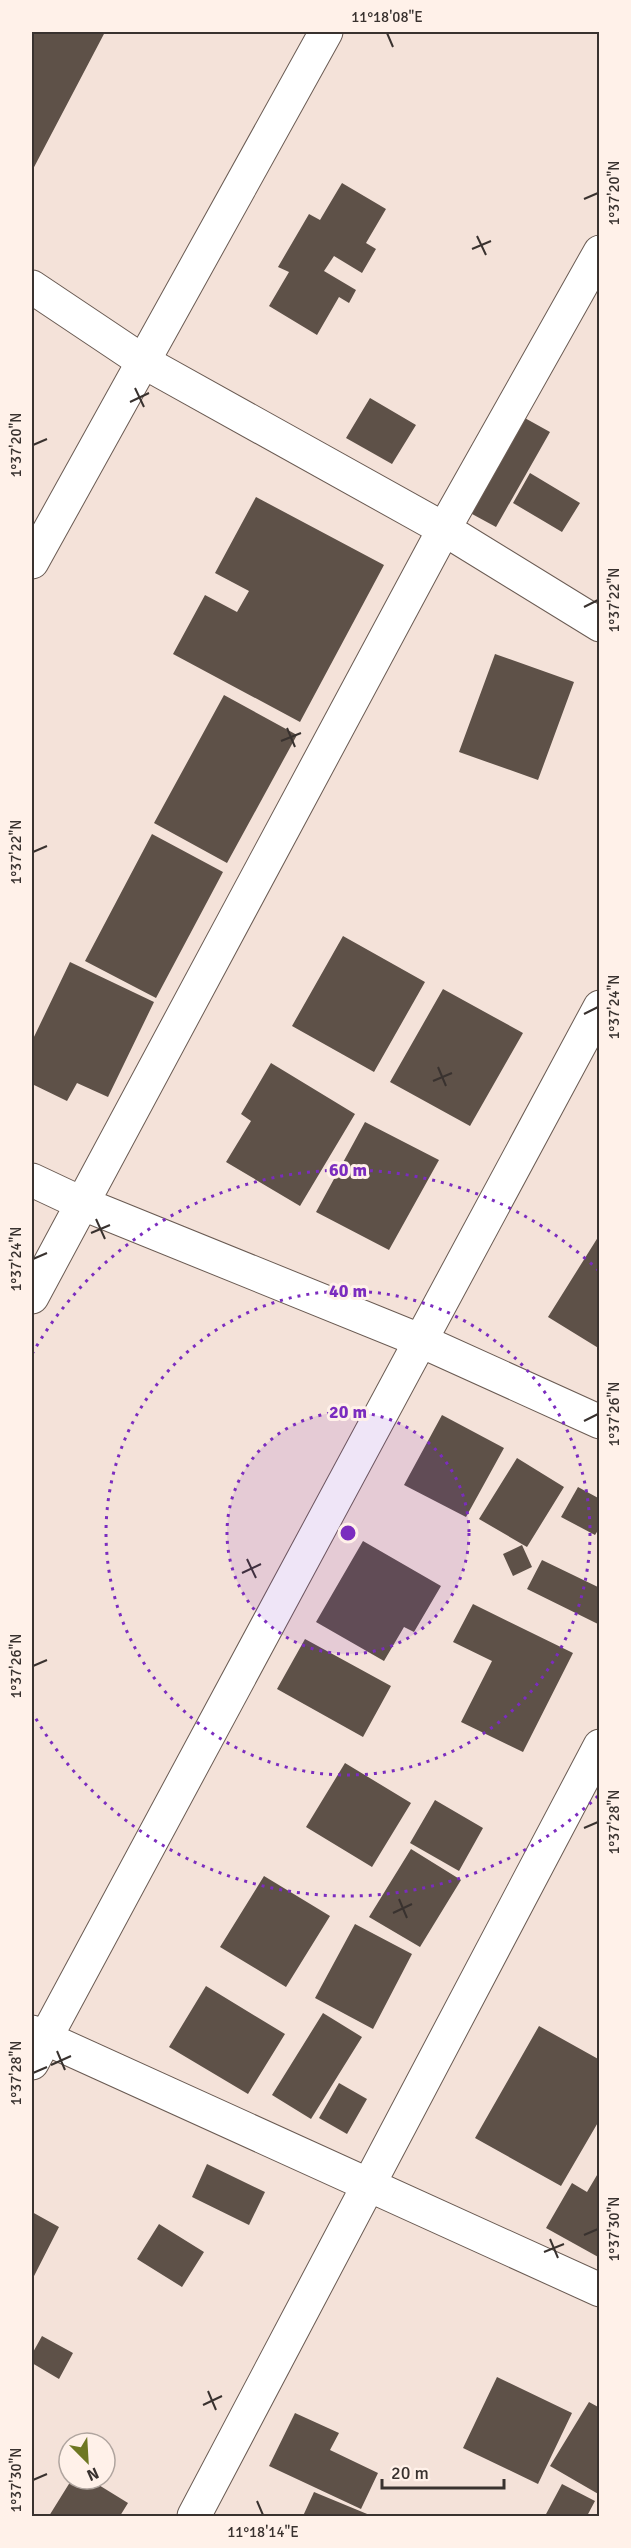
<svg xmlns="http://www.w3.org/2000/svg" width="631" height="2548" font-family="Signika,sans-serif">
<style>
.building{fill:#5e5148}
.lines{fill:none;stroke-linecap:round;stroke-linejoin:round}
.street-casing{stroke:#6a5b53;stroke-width:35}
.secondary-casing{stroke:#6a5b53;stroke-width:35}
.street{stroke:#fff;stroke-width:33}
.secondary{stroke:#fff;stroke-width:33}
.ticks{fill:none;stroke:#39322f;stroke-width:2}
.ring{fill:none;stroke:#7b2cbf;stroke-width:3;stroke-dasharray:3 6}
.centre{fill:#7b2cbf;stroke:#fff1e9;stroke-width:3}
.ring-label{font-size:18px;text-anchor:middle;font-weight:bold;fill:#7b2cbf;stroke:#fff1e9;stroke-width:6;stroke-linejoin:round;paint-order:stroke}
.neatline{fill:none;stroke:#39322f;stroke-width:2}
.ticks-label{font-size:15px;text-anchor:middle;fill:#39322f}
</style>
<rect width="100%" height="100%" fill="#f4e2d9"/>
<path class="building" d="M 32,32 L 105,32 L 32,171 Z
M 342,183 L 386,209 L 366,243 L 376,249 L 362,273 L 334,256 L 324,271 L 356,290 L 349,303 L 339,297 L 317,335 L 269,306 L 289,272 L 278,267 L 309,214 L 320,220 Z
M 370,398 L 416,425 L 392,464 L 346,438 Z
M 514,412 L 550,432 L 496,527 L 461,508 Z
M 530,473 L 580,503 L 562,532 L 513,503 Z
M 256,497 L 384,565 L 300,722 L 173,654 L 205,595 L 237,612 L 249,591 L 215,573 Z
M 495,654 L 574,682 L 538,780 L 459,752 Z
M 224,695 L 297,735 L 227,863 L 154,823 Z
M 152,834 L 223,872 L 156,998 L 85,961 Z
M 343,936 L 425,982 L 374,1072 L 292,1026 Z
M 70,962 L 154,1002 L 108,1097 L 77,1083 L 67,1101 L 32,1084 L 32,1041 Z
M 443,989 L 523,1033 L 470,1126 L 390,1082 Z
M 271,1063 L 355,1114 L 300,1206 L 226,1162 L 251,1121 L 241,1114 Z
M 365,1122 L 439,1160 L 389,1250 L 316,1212 Z
M 600,1234 L 600,1349 L 548,1317 Z
M 442,1415 L 504,1448 L 466,1517 L 404,1485 Z
M 517,1458 L 564,1487 L 527,1547 L 479,1519 Z
M 578,1487 L 600,1499 L 600,1527 L 595,1535 L 561,1517 Z
M 363,1541 L 441,1586 L 414,1632 L 404,1627 L 384,1661 L 316,1622 Z
M 522,1545 L 532,1567 L 513,1576 L 503,1554 Z
M 542,1560 L 600,1588 L 600,1625 L 527,1589 Z
M 473,1604 L 573,1653 L 523,1752 L 461,1722 L 492,1661 L 453,1642 Z
M 305,1639 L 391,1686 L 363,1737 L 277,1689 Z
M 345,1763 L 411,1803 L 372,1867 L 306,1827 Z
M 435,1800 L 483,1828 L 459,1871 L 410,1843 Z
M 411,1849 L 461,1880 L 420,1947 L 369,1917 Z
M 264,1876 L 330,1916 L 286,1987 L 220,1947 Z
M 355,1924 L 412,1954 L 373,2029 L 315,1998 Z
M 206,1986 L 285,2034 L 248,2094 L 169,2047 Z
M 323,2013 L 362,2037 L 311,2119 L 272,2095 Z
M 539,2026 L 600,2060 L 600,2119 L 561,2186 L 475,2138 Z
M 339,2083 L 367,2099 L 347,2134 L 319,2118 Z
M 207,2164 L 265,2192 L 249,2225 L 192,2197 Z
M 600,2170 L 600,2258 L 546,2228 L 572,2183 L 587,2192 Z
M 32,2212 L 59,2227 L 32,2280 Z
M 159,2224 L 204,2252 L 182,2287 L 137,2259 Z
M 42,2336 L 73,2353 L 59,2379 L 32,2363 L 32,2354 Z
M 497,2377 L 572,2413 L 538,2484 L 463,2448 Z
M 589,2402 L 600,2408 L 600,2495 L 550,2466 Z
M 295,2413 L 339,2433 L 330,2450 L 378,2473 L 361,2509 L 269,2466 Z
M 72,2479 L 89,2479 L 128,2503 L 120,2516 L 49,2516 Z
M 562,2484 L 595,2501 L 587,2516 L 545,2516 Z
M 314,2492 L 372,2516 L 303,2516 Z"/>
<g class="lines">
<defs>
<path id="street" d="M 32,287 L 144,362 L 444,529 L 600,625
M 32,1180 L 81,1203 L 419,1340 L 600,1422
M 32,1297 L 444,529 L 600,252
M 32,2032 L 600,2290
M 32,2063 L 600,1007
M 194,2516 L 600,1746"/>
<path id="secondary" d="M 32,562 L 326,32"/>
</defs>
<use href="#street" class="street-casing"/>
<use href="#secondary" class="secondary-casing"/>
<use href="#street" class="street"/>
<use href="#secondary" class="secondary"/>
</g>
<path class="ticks" d="M 387,33 L 393,47M 584,199 L 598,193M 477,236 L 486,255M 472,249 L 491,241M 135,388 L 144,407M 130,402 L 149,393M 33,445 L 47,439M 584,607 L 598,600M 287,728 L 295,747M 281,741 L 301,733M 33,852 L 47,846M 584,1014 L 598,1007M 438,1067 L 446,1086M 433,1081 L 452,1073M 96,1219 L 105,1239M 91,1233 L 110,1225M 33,1259 L 47,1253M 584,1421 L 598,1414M 247,1559 L 256,1578M 242,1573 L 261,1564M 33,1666 L 47,1660M 584,1828 L 598,1822M 399,1899 L 407,1918M 393,1913 L 412,1904M 57,2051 L 65,2070M 51,2065 L 71,2056M 33,2073 L 47,2067M 584,2235 L 598,2229M 550,2239 L 558,2258M 544,2252 L 564,2244M 208,2391 L 216,2410M 203,2405 L 222,2396M 33,2480 L 47,2474M 257,2501 L 263,2515"/>
<circle cx="348" cy="1533" r="121" fill="#7b2cbf" fill-opacity=".12"/>
<g class="ring">
<circle cx="348" cy="1533" r="121"/>
<circle cx="348" cy="1533" r="242"/>
<path d="M598 1796A363 363 0 0 1 32 1712M32 1354A363 363 0 0 1 598 1270"/>
</g>
<circle cx="348" cy="1533" r="9" class="centre"/>
<g class="ring-label">
<text x="348" y="1176">60 m</text>
<text x="348" y="1297">40 m</text>
<text x="348" y="1418">20 m</text>
</g>
<rect width="631" height="2548" fill="none" stroke="#fff1e9" stroke-width="66"/>
<g transform="translate(87 2461) rotate(156)"><circle r="28" fill="#fff1e9" stroke="#b0a59f" stroke-width="1.5"/>
<path d="M0-4.5L10 22L0 15L-10 22Z" fill="#6e7722"/>
<text y="-9" font-size="16" font-weight="bold" text-anchor="middle" fill="#39322f">N</text>
</g>
<path d="M382 2479v9h122v-9" fill="none" stroke="#39322f" stroke-width="3"/>
<text x="391" y="2479" font-size="18" fill="#39322f" stroke="#fff1e9" stroke-width="4.5" paint-order="stroke">20 m</text>
<rect x="33" y="33" width="565" height="2482" class="neatline"/>
<g class="ticks-label">
<text x="387" y="22">11°18'08"E</text>
<text transform="translate(614 193) rotate(-90)" y="5">1°37'20"N</text>
<text transform="translate(16 445) rotate(-90)" y="5">1°37'20"N</text>
<text transform="translate(614 600) rotate(-90)" y="5">1°37'22"N</text>
<text transform="translate(16 852) rotate(-90)" y="5">1°37'22"N</text>
<text transform="translate(614 1007) rotate(-90)" y="5">1°37'24"N</text>
<text transform="translate(16 1259) rotate(-90)" y="5">1°37'24"N</text>
<text transform="translate(614 1414) rotate(-90)" y="5">1°37'26"N</text>
<text transform="translate(16 1666) rotate(-90)" y="5">1°37'26"N</text>
<text transform="translate(614 1822) rotate(-90)" y="5">1°37'28"N</text>
<text transform="translate(16 2073) rotate(-90)" y="5">1°37'28"N</text>
<text transform="translate(614 2229) rotate(-90)" y="5">1°37'30"N</text>
<text transform="translate(16 2480) rotate(-90)" y="5">1°37'30"N</text>
<text x="263" y="2537">11°18'14"E</text>
</g>
</svg>
